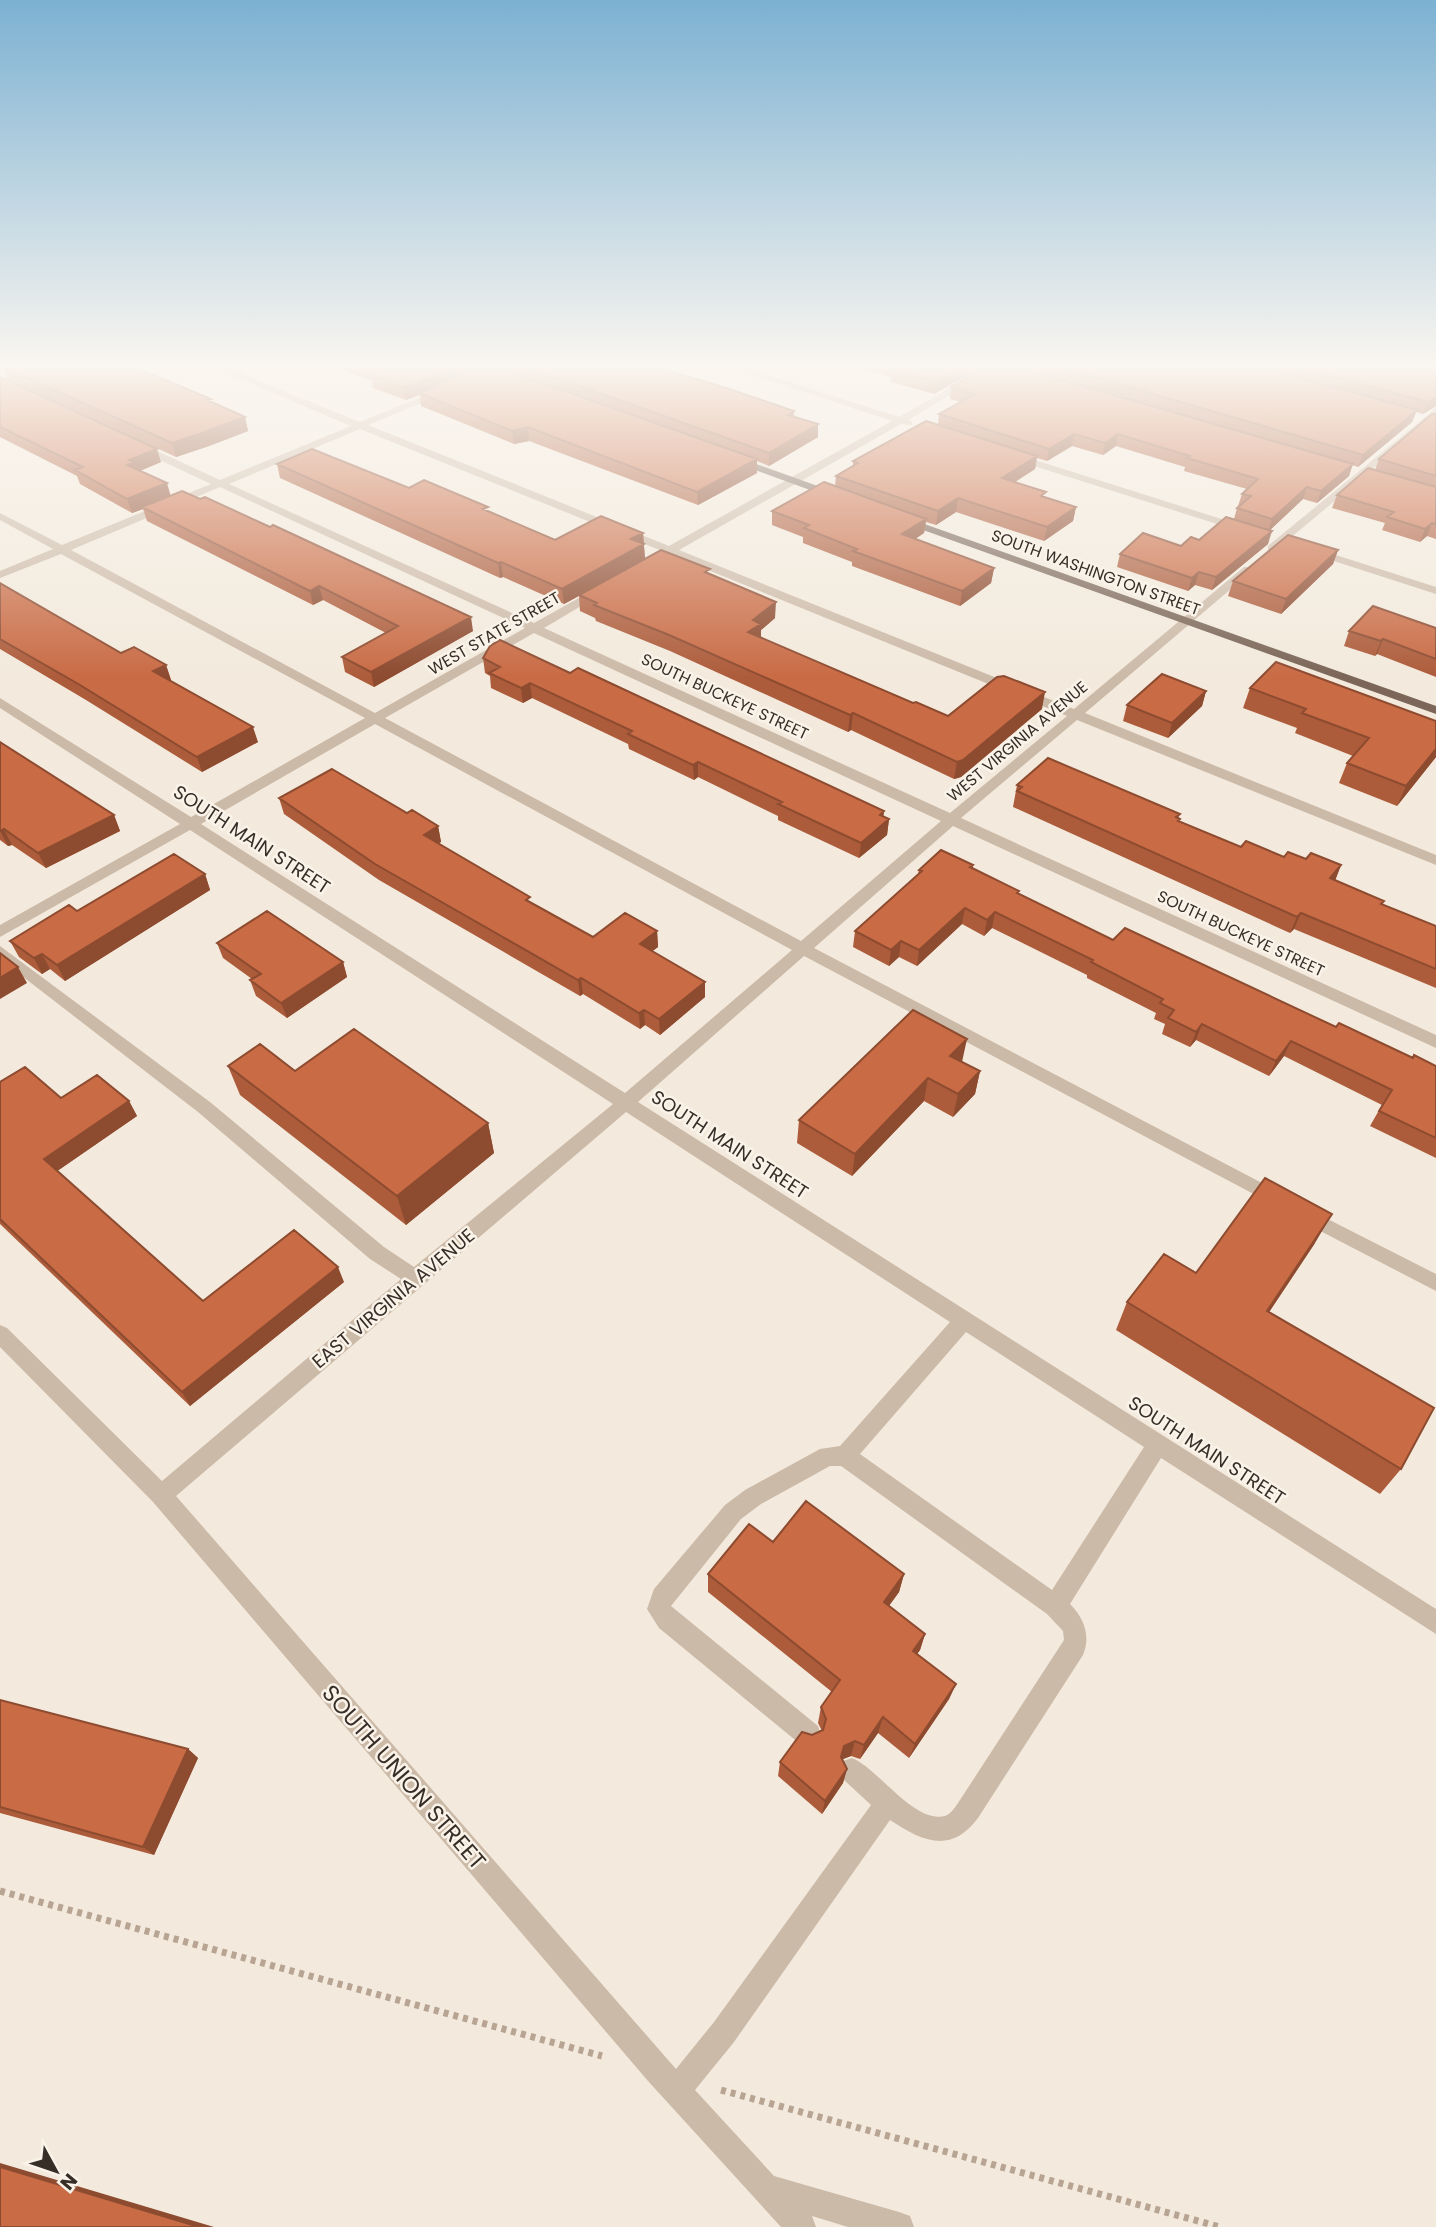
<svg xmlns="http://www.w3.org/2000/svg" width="1436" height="2227" font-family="Poppins,sans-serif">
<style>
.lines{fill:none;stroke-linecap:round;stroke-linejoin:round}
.path{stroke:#b8a492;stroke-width:7;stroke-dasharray:5 5;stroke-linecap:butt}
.minor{fill:#ccbaa8;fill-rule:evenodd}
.major{fill:#7b6659;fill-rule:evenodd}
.wall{fill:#ad5c3b}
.shaded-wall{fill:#8d4b30}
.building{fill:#c96b45;stroke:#8d4b30;stroke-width:2}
.labels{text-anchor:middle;stroke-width:5;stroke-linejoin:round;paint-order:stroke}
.far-street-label{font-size:16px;fill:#382e28;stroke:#faf3e9}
.street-label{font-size:19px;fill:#382e28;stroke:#faf3e9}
.near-street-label{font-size:23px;fill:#382e28;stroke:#faf3e9}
</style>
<rect width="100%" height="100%" fill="#f3eadd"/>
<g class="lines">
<path class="path" d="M 0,1891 L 602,2056
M 721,2090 L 1220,2227"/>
<path class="minor" d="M 0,365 L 5,365 L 0,369 Z
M 206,365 L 219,365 L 360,422 L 440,389 L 446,389 L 446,393 L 368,425 L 669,546 L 892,421 L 722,365 L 736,365 L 899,417 L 990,365 L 1001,365 L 908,420 L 912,421 L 912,425 L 901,424 L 679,550 L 1074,709 L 1244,567 L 1252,567 L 1252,571 L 1085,713 L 1436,855 L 1436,865 L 1077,720 L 961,818 L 1436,1035 L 1436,1048 L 953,826 L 814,948 L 1285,1195 L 1287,1200 L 1285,1205 L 1278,1207 L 804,956 L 638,1102 L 1436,1609 L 1436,1634 L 1161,1458 L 1070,1604 C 1084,1618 1091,1636 1083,1655 L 978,1818 C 951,1854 923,1842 890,1820 L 734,2042 L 695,2090 L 774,2176 L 899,2212 L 910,2216 L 914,2227 L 848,2227 L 812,2216 L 816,2227 L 781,2227 L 648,2081 L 153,1502 L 0,1347 L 0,1325 L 7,1328 L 162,1481 L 401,1279 L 370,1259 L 198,1112 L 0,959 L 0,946 L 210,1102 L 384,1247 L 414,1267 L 613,1104 L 190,830 L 0,937 L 0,925 L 180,824 L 0,708 L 0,698 L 191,817 L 365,718 L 61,554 L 0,578 L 0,571 L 53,549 L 0,520 L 0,513 L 62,545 L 211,484 L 134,448 L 134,444 L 142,444 L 220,480 L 351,426 ZM 360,429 L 662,551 L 662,555 L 671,555 L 1067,716 L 950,813 L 544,628 L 603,593 L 603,589 L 595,589 L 534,623 L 229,484 ZM 220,487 L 525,628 L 375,713 L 71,550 ZM 534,633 L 941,821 L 801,941 L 385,718 ZM 375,724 L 792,950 L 625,1093 L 201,824 ZM 626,1112 L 950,1322 L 840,1446 L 820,1449 L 745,1490 L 725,1505 L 654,1589 L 647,1609 L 659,1628 L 800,1744 L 809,1747 L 818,1744 L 821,1735 L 818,1726 L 671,1606 L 741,1519 L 761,1504 L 830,1466 L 841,1466 L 1047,1614 L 1063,1631 L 1064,1640 L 960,1800 C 956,1806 951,1814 945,1816 C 914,1824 878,1768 852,1758 L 843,1761 L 840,1770 L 843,1779 L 871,1805 L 714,2022 L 676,2069 L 176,1496 ZM 966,1332 L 1144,1447 L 1052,1590 L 860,1454 Z
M 1436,408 L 1436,416 L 1276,550 L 1268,550 L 1268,546 Z
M 1013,453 L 1247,527 L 1248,529 L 1239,531 L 1009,458 L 1009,454 Z
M 1309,549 L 1317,549 L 1436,587 L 1436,594 L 1309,553 Z
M 1306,1208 L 1436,1274 L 1436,1291 L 1299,1220 L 1297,1215 L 1299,1210 Z"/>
<path class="major" d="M 734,456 L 840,494 L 841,496 L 832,498 L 730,461 L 729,459 Z
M 902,516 L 1436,706 L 1436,714 L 898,521 L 897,519 Z"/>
</g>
<path class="wall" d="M 330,365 L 475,365 L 475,370 L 485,365 L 484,365 L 493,365 L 492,365 L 503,369 L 502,365 L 651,365 L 794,411 L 794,417 L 818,437 L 769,466 L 757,461 L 757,473 L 698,505 L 529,441 L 514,444 L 421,406 L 420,395 L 406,400 L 373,388 L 372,381 Z
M 851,365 L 982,365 L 981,368 L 934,394 L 891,382 L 891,377 Z
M 1011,365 L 1436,365 L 1436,406 L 1423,414 L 1416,412 L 1412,422 L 1358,467 L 1352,465 L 1349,476 L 1317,503 L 1303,499 L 1270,530 L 1268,544 L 1212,590 L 1195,585 L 1188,591 L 1117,567 L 1120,554 L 1181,546 L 1199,540 L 1234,519 L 1237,508 L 1239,506 L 1238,506 L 1242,494 L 1247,489 L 1184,471 L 1185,467 L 1116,446 L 1103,455 L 1072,446 L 1047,461 L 1037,458 L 1035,469 L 1015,482 L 1045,497 L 1076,507 L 1073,521 L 1044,541 L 956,512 L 936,525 L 926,522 L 924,533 L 915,539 L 994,568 L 991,583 L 960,606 L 852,566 L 852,562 L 803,543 L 803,537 L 772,525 L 772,511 L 835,486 L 836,476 L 853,466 L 853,461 L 938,424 L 939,414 L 961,402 L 950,399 L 951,387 Z
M 3,367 L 212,402 L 245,417 L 248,431 L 209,446 L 176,457 L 8,380 Z
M 0,377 L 161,462 L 140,471 L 170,495 L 473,631 L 374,687 L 345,672 L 342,657 L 386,633 L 323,600 L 313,605 L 147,521 L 143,509 L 132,513 L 80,484 L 77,476 L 0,437 Z
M 1436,414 L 1436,539 L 1427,536 L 1420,542 L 1382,530 L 1385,523 L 1332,508 L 1337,495 L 1375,470 L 1379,459 Z
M 277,464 L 489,512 L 555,540 L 643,533 L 645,559 L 710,574 L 775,618 L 761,630 L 761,638 L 913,703 L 948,716 L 1042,709 L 961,777 L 954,779 L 851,730 L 848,732 L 670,651 L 596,621 L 595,618 L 580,611 L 579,596 L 564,604 L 503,577 L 500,578 L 280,478 Z
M 1338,550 L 1333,564 L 1281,614 L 1228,596 L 1233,581 Z
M 0,583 L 121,653 L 166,665 L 171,680 L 170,680 L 258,742 L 202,772 L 86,700 L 0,649 Z
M 1436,628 L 1436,677 L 1377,654 L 1375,656 L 1344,646 L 1349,631 Z
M 483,658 L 570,673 L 889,819 L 887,835 L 859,858 L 778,820 L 778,816 L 698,777 L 694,780 L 629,749 L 628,744 L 532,698 L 523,703 L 491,688 L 490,676 L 485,673 Z
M 1250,688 L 1436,757 L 1397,806 L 1339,783 L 1347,763 L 1353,756 L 1295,733 L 1297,728 L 1243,708 Z
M 1206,691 L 1202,706 L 1168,738 L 1123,721 L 1127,705 Z
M 0,742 L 114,815 L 120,831 L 46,868 L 12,845 L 8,846 L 0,840 Z
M 1017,785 L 1180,814 L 1178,818 L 1179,821 L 1241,847 L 1284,857 L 1341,865 L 1335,880 L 1382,904 L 1436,926 L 1436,988 L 1294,929 L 1290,933 L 1013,807 Z
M 279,798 L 407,813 L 438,826 L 441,842 L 439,843 L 531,903 L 593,937 L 657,931 L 658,947 L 652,951 L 705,982 L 705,997 L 660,1035 L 645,1025 L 640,1029 L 583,994 L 580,996 L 379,880 L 284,814 Z
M 973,865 L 973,869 L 1018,893 L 1113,940 L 1413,1058 L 1436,1066 L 1436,1158 L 1370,1126 L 1382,1105 L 1284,1056 L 1269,1076 L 1196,1040 L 1190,1047 L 1162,1034 L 1165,1024 L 1154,1019 L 1156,1013 L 1087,978 L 1087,975 L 992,928 L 984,936 L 962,924 L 917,966 L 899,957 L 889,966 L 853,947 L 855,931 L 918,874 L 919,870 Z
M 205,874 L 210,890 L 65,981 L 50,969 L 42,974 L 19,957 L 10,941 L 77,911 Z
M 217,943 L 343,962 L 347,977 L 287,1018 L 256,996 L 250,980 L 252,979 L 223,958 Z
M 962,1062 L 980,1071 L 975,1094 L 953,1117 L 924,1101 L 852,1176 L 797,1143 L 799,1120 Z
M 228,1066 L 295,1071 L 488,1123 L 494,1153 L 406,1225 L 240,1095 Z
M 0,1082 L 61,1098 L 129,1101 L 137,1116 L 57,1171 L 203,1301 L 344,1282 L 190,1406 L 0,1224 Z
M 1315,1243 L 1269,1312 L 1401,1469 L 1380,1494 L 1116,1330 L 1127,1302 L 1196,1273 Z
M 773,1542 L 904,1574 L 899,1592 L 889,1606 L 925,1634 L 920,1650 L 917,1654 L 956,1684 L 949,1699 L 909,1758 L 878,1733 L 860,1759 L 851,1756 L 842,1759 L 847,1769 L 843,1783 L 822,1814 L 778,1776 L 780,1762 L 812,1735 L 822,1731 L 818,1723 L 821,1707 L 832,1692 L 708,1592 L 708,1574 Z
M 0,1700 L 188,1749 L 198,1758 L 154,1855 L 0,1813 Z"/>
<path class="shaded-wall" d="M 459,365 L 475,365 L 475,372 L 406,400 L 404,388 Z
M 967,365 L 982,365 L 981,368 L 934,394 L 936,382 Z
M 1436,397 L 1436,406 L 1423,414 L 1428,402 Z
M 1417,410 L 1412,422 L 1358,467 L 1363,455 Z
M 245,417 L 248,431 L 209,446 L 176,457 L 172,443 Z
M 818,424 L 818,437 L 769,466 L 769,453 Z
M 528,427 L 529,441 L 514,444 L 512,431 Z
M 1074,434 L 1072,446 L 1047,461 L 1049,449 Z
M 1118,434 L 1116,446 L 1103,455 L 1105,443 Z
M 157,449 L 161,462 L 137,472 L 127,465 L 129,460 Z
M 1037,456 L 1035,469 L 999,492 L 1002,478 Z
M 757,459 L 757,473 L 698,505 L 697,492 Z
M 1353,464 L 1349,476 L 1317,503 L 1321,491 Z
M 167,483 L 171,497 L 142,507 L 143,509 L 132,513 L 127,499 Z
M 1307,487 L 1303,499 L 1268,532 L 1272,519 Z
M 958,498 L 956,512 L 936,525 L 938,511 Z
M 1076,507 L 1073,521 L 1044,541 L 1047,527 Z
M 926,519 L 924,533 L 900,549 L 902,534 Z
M 1432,523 L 1427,536 L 1420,542 L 1425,529 Z
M 1272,531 L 1268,544 L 1212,590 L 1216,577 Z
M 643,533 L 645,559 L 564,604 L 562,589 L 631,539 Z
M 1338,550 L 1333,564 L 1281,614 L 1286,599 Z
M 501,562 L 503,577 L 500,578 L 498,563 Z
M 994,568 L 991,583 L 960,606 L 962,591 Z
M 1199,572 L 1195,585 L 1188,591 L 1192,578 Z
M 319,586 L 323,600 L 313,605 L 310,591 Z
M 776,602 L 775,618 L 761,630 L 761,640 L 748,632 L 753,620 Z
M 471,617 L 473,631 L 374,687 L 371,672 Z
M 1383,639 L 1377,654 L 1375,656 L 1381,641 Z
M 166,665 L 171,680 L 159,686 L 153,671 Z
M 530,683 L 532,698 L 523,703 L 521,688 Z
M 1206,691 L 1202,706 L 1168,738 L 1172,723 Z
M 1045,692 L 1042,709 L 961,777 L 954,779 L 957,762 Z
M 853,713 L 851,730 L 848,732 L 850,715 Z
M 253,727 L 258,742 L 202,772 L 197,757 Z
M 1436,749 L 1436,757 L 1397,806 L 1406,786 Z
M 698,762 L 698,777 L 694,780 L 693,765 Z
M 884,811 L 883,824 L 889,819 L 887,835 L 859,858 L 861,843 L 880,815 Z
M 114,815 L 120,831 L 46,868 L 38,853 Z
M 438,826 L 441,842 L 427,850 L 424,835 Z
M 4,829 L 12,845 L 8,846 L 0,831 Z
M 1341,865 L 1335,881 L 1330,878 Z
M 205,874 L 210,890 L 65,981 L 57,965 Z
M 965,908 L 962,924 L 917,966 L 919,950 Z
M 995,912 L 992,928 L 984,936 L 987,920 Z
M 1301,913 L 1294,929 L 1290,933 L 1297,917 Z
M 657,931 L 658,947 L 641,960 L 640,944 Z
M 901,941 L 899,957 L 889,966 L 891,950 Z
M 42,954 L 50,969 L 42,974 L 34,958 Z
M 343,962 L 347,977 L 287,1018 L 281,1003 Z
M 18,967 L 27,983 L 0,999 L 0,978 Z
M 581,978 L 583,994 L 580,996 L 578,980 Z
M 705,982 L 705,997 L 660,1035 L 659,1019 Z
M 644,1010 L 645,1025 L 640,1029 L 639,1013 Z
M 1202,1024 L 1196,1040 L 1190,1047 L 1196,1032 Z
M 967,1039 L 962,1062 L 950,1056 Z
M 1291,1041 L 1284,1056 L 1269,1076 L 1276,1061 Z
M 980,1071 L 975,1094 L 953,1117 L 958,1094 Z
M 928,1078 L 924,1101 L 852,1176 L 855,1154 Z
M 129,1101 L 137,1116 L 53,1174 L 44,1159 Z
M 488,1123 L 494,1153 L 406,1225 L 397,1196 Z
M 1332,1214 L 1315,1243 L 1252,1338 L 1267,1311 Z
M 338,1267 L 344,1282 L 190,1406 L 182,1392 Z
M 904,1574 L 899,1592 L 879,1619 L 884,1602 Z
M 925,1634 L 920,1650 L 908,1667 L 913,1651 Z
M 956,1684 L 949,1699 L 909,1758 L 915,1744 Z
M 883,1717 L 878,1733 L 860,1759 L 864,1745 Z
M 855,1741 L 851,1756 L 841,1760 L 844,1746 Z
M 188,1749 L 198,1758 L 154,1855 L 143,1847 Z
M 847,1769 L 843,1783 L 822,1814 L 825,1801 Z
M 0,2163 L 214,2227 L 199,2227 L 0,2167 Z"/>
<path class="building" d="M 7,365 L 130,365 L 211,399 L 207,400 L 245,417 L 205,432 L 172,443 L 3,367 Z
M 360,365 L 459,365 L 404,388 L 371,375 L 379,372 Z
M 486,365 L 491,365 L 757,459 L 697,492 L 528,427 L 512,431 L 419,393 Z
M 520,365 L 651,365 L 729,389 L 794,411 L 788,415 L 818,424 L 769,453 Z
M 891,365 L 967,365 L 936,382 L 892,370 L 897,367 Z
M 989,365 L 1009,365 L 1353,464 L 1321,491 L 1307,487 L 1272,519 L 1237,508 L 1251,496 L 1242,494 L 1258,479 L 1187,458 L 1190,456 L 1118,434 L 1105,443 L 1074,434 L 1049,449 L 939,414 L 975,394 L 951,387 Z
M 1053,365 L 1253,365 L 1417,410 L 1363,455 Z
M 1289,365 L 1436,365 L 1436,397 L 1428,402 Z
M 0,377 L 157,449 L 129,460 L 133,462 L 127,465 L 167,483 L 127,499 L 75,470 L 83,467 L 0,427 Z
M 1432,414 L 1436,414 L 1436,476 L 1379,459 Z
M 926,421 L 1037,456 L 1002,478 L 1046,492 L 1041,496 L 1076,507 L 1047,527 L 958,498 L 938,511 L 836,476 L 858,463 L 853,461 Z
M 312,449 L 409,488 L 424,480 L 488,507 L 483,509 L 555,540 L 601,516 L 643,533 L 631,539 L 644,544 L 562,589 L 501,562 L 498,563 L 277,464 Z
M 1368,468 L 1436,487 L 1436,524 L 1432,523 L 1425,529 L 1387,517 L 1394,512 L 1337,495 Z
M 824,482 L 926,519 L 902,534 L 994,568 L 962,591 L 853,551 L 857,549 L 804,528 L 809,525 L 772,511 Z
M 182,491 L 200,499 L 205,497 L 270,527 L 273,525 L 471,617 L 371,672 L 342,657 L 398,626 L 319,586 L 310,591 L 142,507 Z
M 1226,517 L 1272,531 L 1216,577 L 1199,572 L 1192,578 L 1120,554 L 1143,533 L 1181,546 L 1191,537 L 1199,540 Z
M 1288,535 L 1338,550 L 1286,599 L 1233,581 Z
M 661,550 L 710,569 L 705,572 L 776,602 L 753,620 L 761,624 L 748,632 L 913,703 L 916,702 L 948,716 L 997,677 L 1004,676 L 1045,692 L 963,760 L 957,762 L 853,713 L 850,715 L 669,635 L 594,605 L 597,603 L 579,595 Z
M 0,583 L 121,653 L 134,647 L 166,665 L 153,671 L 253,727 L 197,757 L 80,685 L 0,639 Z
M 1373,606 L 1436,628 L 1436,659 L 1383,639 L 1381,641 L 1349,631 Z
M 500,640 L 570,673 L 578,668 L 884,811 L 880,815 L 889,819 L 861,843 L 778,804 L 782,802 L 698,762 L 693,765 L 628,734 L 632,731 L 530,683 L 521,688 L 489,673 L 500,667 L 483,658 L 490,646 Z
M 1276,662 L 1436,721 L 1436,749 L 1406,786 L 1347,763 L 1369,738 L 1302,713 L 1306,709 L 1250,688 Z
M 1162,674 L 1206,691 L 1172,723 L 1127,705 Z
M 0,742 L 114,815 L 38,853 L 4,829 L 0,831 Z
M 1048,758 L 1180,814 L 1176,817 L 1180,819 L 1178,821 L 1241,847 L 1246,841 L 1284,857 L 1288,852 L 1306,859 L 1311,853 L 1341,865 L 1330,878 L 1384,901 L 1381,904 L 1436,926 L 1436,969 L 1301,913 L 1297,917 L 1017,791 L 1022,787 L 1017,785 Z
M 332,769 L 407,813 L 412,810 L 438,826 L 424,835 L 530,897 L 526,900 L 593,937 L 625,913 L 657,931 L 640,944 L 705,982 L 659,1019 L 644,1010 L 639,1013 L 581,978 L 578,980 L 375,864 L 279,798 Z
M 941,850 L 973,865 L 970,867 L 1019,891 L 1017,893 L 1113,940 L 1125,928 L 1336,1027 L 1339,1023 L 1413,1058 L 1414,1055 L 1436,1066 L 1436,1138 L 1379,1111 L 1392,1090 L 1291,1041 L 1276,1061 L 1202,1024 L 1196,1032 L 1168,1018 L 1174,1010 L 1160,1003 L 1163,999 L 1091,962 L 1093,960 L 995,912 L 987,920 L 965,908 L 919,950 L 901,941 L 891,950 L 855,931 L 922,871 L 919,870 Z
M 174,854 L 205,874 L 57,965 L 42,954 L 34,958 L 10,941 L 69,905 L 77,911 Z
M 267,911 L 343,962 L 281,1003 L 250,980 L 261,974 L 217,943 Z
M 0,953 L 18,967 L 0,978 Z
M 913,1010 L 967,1039 L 950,1056 L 980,1071 L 958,1094 L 928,1078 L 855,1154 L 799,1120 Z
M 354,1029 L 488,1123 L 397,1196 L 228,1066 L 260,1044 L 295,1071 Z
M 25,1067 L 61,1098 L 97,1075 L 129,1101 L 44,1159 L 203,1301 L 294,1230 L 338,1267 L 182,1392 L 0,1219 L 0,1082 Z
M 1265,1178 L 1332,1214 L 1267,1311 L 1434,1408 L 1401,1469 L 1127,1302 L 1164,1254 L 1196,1273 Z
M 806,1501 L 904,1574 L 884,1602 L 925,1634 L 913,1651 L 956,1684 L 915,1744 L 883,1717 L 864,1745 L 855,1741 L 844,1746 L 841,1757 L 847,1769 L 825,1801 L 780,1762 L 802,1732 L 812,1735 L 823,1730 L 826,1719 L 821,1707 L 840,1680 L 708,1574 L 749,1524 L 773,1542 Z
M 0,1700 L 188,1749 L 143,1847 L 0,1807 Z
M 0,2167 L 199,2227 L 0,2227 Z"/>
<linearGradient id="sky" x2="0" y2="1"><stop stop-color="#7cb1d2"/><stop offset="0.54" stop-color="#faf6f0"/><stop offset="1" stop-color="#faf6f0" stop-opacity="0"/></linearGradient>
<rect width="1436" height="677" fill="url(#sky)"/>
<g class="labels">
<g class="far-street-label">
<text transform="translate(1096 572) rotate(20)" y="6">SOUTH WASHINGTON STREET</text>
<text transform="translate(494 633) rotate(-30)" y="6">WEST STATE STREET</text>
<text transform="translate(725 696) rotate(25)" y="6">SOUTH BUCKEYE STREET</text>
<text transform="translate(1017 741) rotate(-40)" y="6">WEST VIRGINIA AVENUE</text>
<text transform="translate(1241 933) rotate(25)" y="6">SOUTH BUCKEYE STREET</text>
</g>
<g class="street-label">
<text transform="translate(252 839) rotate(33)" y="7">SOUTH MAIN STREET</text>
<text transform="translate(730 1144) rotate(33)" y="7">SOUTH MAIN STREET</text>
<text transform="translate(393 1298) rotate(-40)" y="7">EAST VIRGINIA AVENUE</text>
<text transform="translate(1207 1450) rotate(33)" y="7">SOUTH MAIN STREET</text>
</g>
<g class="near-street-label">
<text transform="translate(404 1777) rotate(49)" y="8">SOUTH UNION STREET</text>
</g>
</g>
<g transform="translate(56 2171) rotate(130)" stroke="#faf3e9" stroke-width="5" paint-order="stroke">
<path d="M0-5L12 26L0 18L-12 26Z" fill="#382e28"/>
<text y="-10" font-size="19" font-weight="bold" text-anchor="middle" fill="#382e28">N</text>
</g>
</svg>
